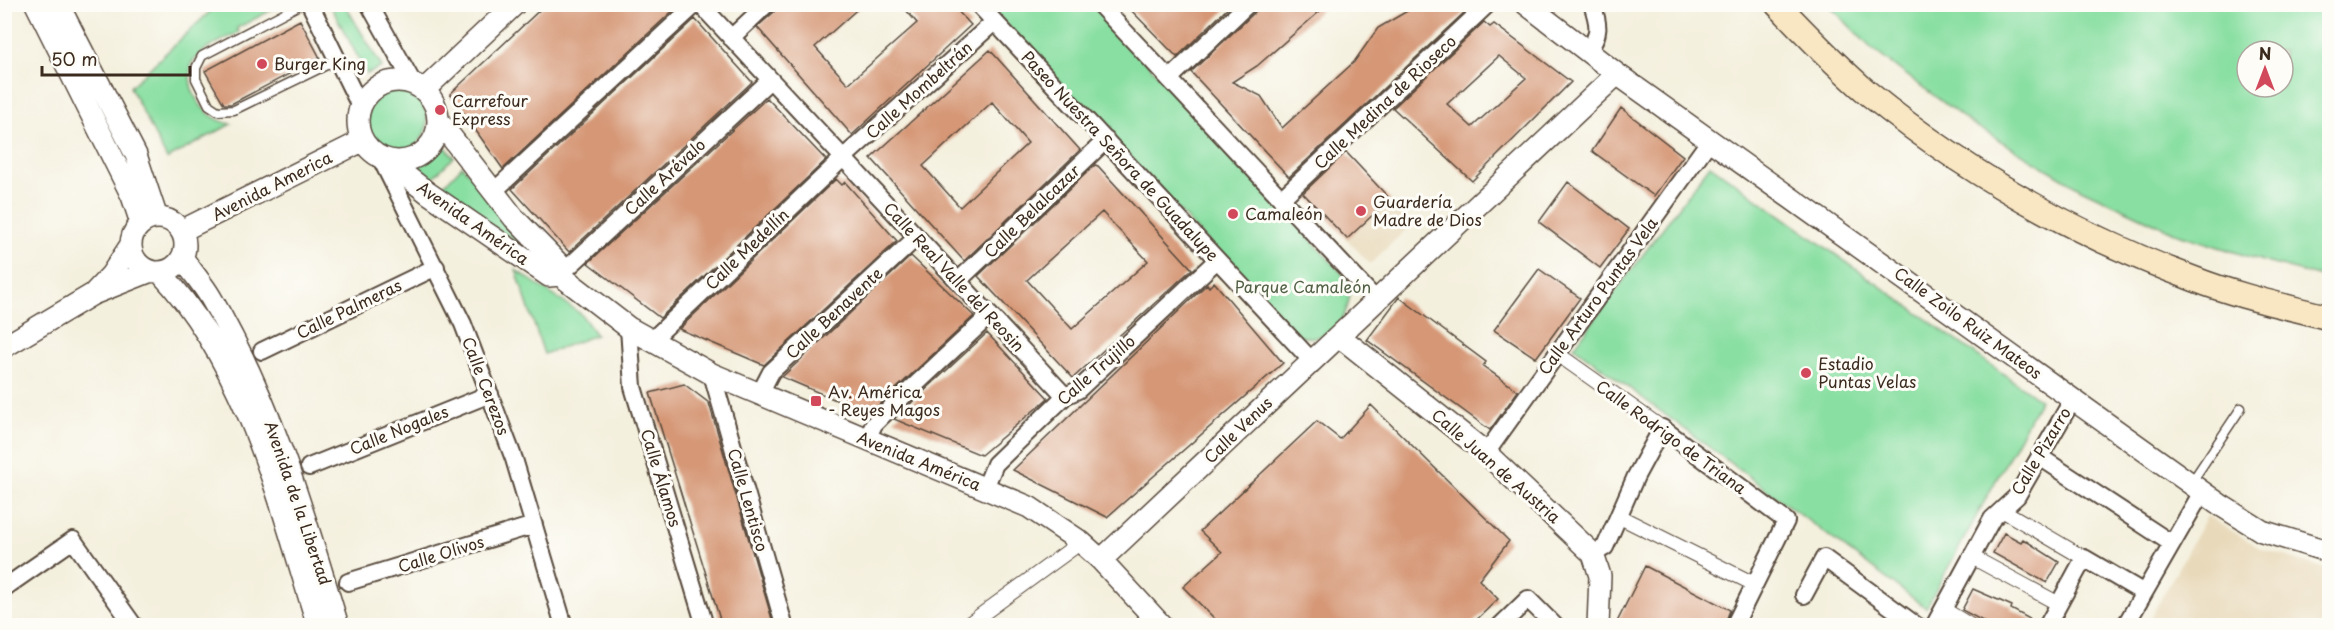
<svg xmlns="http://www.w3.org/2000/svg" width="2334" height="630" font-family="'Playpen Sans',sans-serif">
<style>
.built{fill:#e8d9ba}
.green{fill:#89dfa2;stroke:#628460;stroke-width:1.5;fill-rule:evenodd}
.building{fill:#d59776;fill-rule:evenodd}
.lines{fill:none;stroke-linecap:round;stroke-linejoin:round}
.service-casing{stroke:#57483b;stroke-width:11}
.pedestrian-casing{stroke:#57483b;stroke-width:16}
.minor-casing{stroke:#57483b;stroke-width:20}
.tertiary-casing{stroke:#57483b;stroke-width:24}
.secondary-casing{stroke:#57483b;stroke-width:27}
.service{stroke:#fff;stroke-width:8}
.pedestrian{stroke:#fff;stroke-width:14}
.minor{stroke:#fff;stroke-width:16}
.tertiary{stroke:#fff;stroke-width:21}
.secondary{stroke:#f9e7c3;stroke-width:24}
.poi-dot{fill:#d1495b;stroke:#fdfcf7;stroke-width:2}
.labels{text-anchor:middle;stroke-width:6;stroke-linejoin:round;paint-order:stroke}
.poi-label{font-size:16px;fill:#3b2a1e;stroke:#fdfcf7;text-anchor:start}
.street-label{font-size:16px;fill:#3b2a1e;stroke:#fdfcf7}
.park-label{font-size:16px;fill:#526046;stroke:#fdfcf7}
</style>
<rect width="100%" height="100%" fill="#fdfcf7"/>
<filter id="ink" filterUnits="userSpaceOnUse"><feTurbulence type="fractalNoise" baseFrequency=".0167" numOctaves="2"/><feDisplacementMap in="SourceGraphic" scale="12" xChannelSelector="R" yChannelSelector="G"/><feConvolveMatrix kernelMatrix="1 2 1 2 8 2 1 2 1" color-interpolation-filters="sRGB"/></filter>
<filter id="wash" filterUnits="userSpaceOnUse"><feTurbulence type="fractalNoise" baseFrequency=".008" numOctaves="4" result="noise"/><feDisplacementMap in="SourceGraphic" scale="24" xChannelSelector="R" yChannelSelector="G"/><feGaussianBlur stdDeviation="1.35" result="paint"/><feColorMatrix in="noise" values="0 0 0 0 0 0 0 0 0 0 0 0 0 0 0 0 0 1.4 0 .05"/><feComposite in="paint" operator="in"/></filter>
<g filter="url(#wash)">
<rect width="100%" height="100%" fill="#f4f0de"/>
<path class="built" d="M 1349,156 L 1413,223 L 1370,264 L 1306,196 Z
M 2207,516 L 2260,548 L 2329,570 L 2329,625 L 2149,625 L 2149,620 Z"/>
<path class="green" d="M 217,5 L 281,5 L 237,28 L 239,32 L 207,48 L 192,62 C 184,91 203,118 231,124 L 167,159 L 130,87 Z
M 330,5 L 345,5 L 382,67 L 367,74 Z
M 988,5 L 1093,5 L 1349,281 C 1355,315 1328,350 1292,333 Z
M 1829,5 L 2329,5 L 2329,279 L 2269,263 L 2175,233 L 2081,189 L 1969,122 L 1872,49 ZM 2247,51 L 2283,51 L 2283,87 L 2247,87 Z
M367 121a30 30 0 1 1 60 0a30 30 0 1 1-60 0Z
M 443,144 L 454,157 L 426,184 L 410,169 L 431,160 Z
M 1710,165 L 2040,400 L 1926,608 L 1574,347 Z
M 462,166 L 551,265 L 437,192 Z
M 516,270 L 581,314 L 596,335 L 544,354 Z"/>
<g id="blocks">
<path class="building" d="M 546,4 L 680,4 L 503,169 L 450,94 Z
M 777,4 L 863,4 L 815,47 L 848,84 L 917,23 L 901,4 L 951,4 L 971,25 L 852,135 L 757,27 L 774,12 Z
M 1125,4 L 1232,4 L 1177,57 Z
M 1258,4 L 1328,4 L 1257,66 L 1232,82 L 1261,96 L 1282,128 L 1354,62 L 1378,28 L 1409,10 L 1409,4 L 1463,4 L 1468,9 L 1289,177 L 1191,72 L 1255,12 Z
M 695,19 L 752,82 L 569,252 L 512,189 Z
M 300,20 L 320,58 L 231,104 L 224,104 L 205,71 Z
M 1484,22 L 1490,27 L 1494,24 L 1571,82 L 1472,181 L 1393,108 ZM 1499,56 L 1526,78 L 1472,127 L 1447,104 Z
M 990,50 L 1080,150 L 964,261 L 871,158 ZM 992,102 L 1028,143 L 960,207 L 923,166 Z
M 767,98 L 826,160 L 660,318 L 588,263 Z
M 1621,108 L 1683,156 L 1654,196 L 1592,151 Z
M 1346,152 L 1390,199 L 1347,239 L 1303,193 Z
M 1095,165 L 1098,166 L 1192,269 L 1073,378 L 978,276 ZM 1102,212 L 1148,261 L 1072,329 L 1027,280 Z
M 836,179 L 842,185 L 845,182 L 897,241 L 764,365 L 679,329 Z
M 1568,182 L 1629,229 L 1600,268 L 1539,222 Z
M 911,256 L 974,316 L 869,414 L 782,377 Z
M 1539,269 L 1580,298 L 1536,358 L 1494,330 Z
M 1214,282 L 1283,363 L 1107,517 L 1013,470 L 1207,284 L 1209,287 Z
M 1399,297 L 1486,362 L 1483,366 L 1518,391 L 1490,430 L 1367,340 Z
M 987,333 L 1048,398 L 1039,406 L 981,455 L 894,419 Z
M 684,384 L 709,403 L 774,626 L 722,626 L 650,393 Z
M 1371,405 L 1509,541 L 1479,580 L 1498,599 L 1470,626 L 1222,626 L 1183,587 L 1222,552 L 1200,531 L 1317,421 L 1340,439 Z
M 2004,533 L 2021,542 L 2023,539 L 2059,562 L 2047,583 L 1993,553 Z
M 1645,566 L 1730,610 L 1724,626 L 1615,626 Z
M 1973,589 L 2012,606 L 2011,609 L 2037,623 L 2037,626 L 1992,626 L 1962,610 Z"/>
</g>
</g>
<g filter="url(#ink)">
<use href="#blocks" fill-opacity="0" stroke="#57483b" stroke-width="1.5"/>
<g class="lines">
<defs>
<path id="service" d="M 301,4 L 202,56 L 196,68 L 196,79 L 209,105 L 218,111 L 234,110 L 337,60
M 2191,483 L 2241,408"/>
<path id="pedestrian" d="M 1556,353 L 1662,428
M 2002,510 L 2084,558
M 1618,516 L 1754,584
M 1972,557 L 2059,604
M 1943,609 L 1971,626
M 966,626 L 1081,542"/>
<path id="minor" d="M 310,4 L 360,106
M 369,4 L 413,83
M 700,4 L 1065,396
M 978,4 L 1311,360
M 1099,4 L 1377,301
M 731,38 L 767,4
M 1587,52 C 1601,35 1599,24 1592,4
M 1169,79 L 1248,4
M 380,157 L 463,324 L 514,459 L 564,626
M 493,192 L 696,4
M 1281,199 L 1488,4
M 560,275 L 770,80
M 958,281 L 1106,140
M 629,328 L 633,387 L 705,626
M 651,341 L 843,158 L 994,22
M 262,351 L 436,267
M 712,374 L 783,621
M 759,395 L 771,372 L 917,237
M 867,439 L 874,424 L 882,416 L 990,315
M 1486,453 L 1710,140
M 2040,457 L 2171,543
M 309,467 L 490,394
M 985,488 L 995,464 L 1065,396 L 1078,390 L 1217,260
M 1593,554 L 1605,547 L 1636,476 L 1662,428 L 1786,521 L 1734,626
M 348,582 L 534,525
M 4,588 L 73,540 L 134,626
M 1804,595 L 1824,558 L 1917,626
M 1500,626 L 1528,599 L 1555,626
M 1934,626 L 1992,519 L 2017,496 L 2073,399
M 2047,626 L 2084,558 L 2144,593
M 2125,626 L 2202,492"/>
<path id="tertiary" d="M 36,4 L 132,196 L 141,223
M 58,4 L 136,155 L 157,218
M 1526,4 L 1617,74 L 2222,506 L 2262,531 L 2330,552
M358 121a40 40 0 1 1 80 0a40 40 0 1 1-80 0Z
M 424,90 L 515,4
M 438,120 L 514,218 L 559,264 L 560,275 L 629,328 L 712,374 L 1029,507 L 1081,542 L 1101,560 L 1162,626
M 391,161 L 405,175 L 428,193 L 549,276 L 560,275
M131 245a27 27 0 1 1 54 0a27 27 0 1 1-54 0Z
M 181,231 L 362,141
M 182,257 C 191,271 203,284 211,298 C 271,400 304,513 338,626
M 160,272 C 249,368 280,504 318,626
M 95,292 L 111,275 L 130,246
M 1339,336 L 1486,453 L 1593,554 L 1600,576 L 1598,626
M 4,347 L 93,294 L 151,271
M 1101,560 L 1617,74"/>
<path id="secondary" d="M 1777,4 C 1806,34 1836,66 1868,93 C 1966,173 2076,235 2194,279 C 2237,296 2285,306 2330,318"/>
</defs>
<use href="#service" class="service-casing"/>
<use href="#pedestrian" class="pedestrian-casing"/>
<use href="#minor" class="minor-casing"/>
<use href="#tertiary" class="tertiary-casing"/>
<use href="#secondary" class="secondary-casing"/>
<use href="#service" class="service"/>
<use href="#pedestrian" class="pedestrian"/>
<use href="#minor" class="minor"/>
<use href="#tertiary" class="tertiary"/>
<use href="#secondary" class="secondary"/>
</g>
</g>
<g class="poi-dot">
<circle cx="262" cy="64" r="6"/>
<circle cx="440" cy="110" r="6"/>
<circle cx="1361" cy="211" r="6"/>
<circle cx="1233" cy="214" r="6"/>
<circle cx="1806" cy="373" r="6"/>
<rect x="810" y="395" width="12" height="12" rx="3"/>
</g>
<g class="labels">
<g class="poi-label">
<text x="274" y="70">Burger King</text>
<text x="452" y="107">Carrefour<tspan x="452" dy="18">Express</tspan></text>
<text x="1373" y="208">Guardería<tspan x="1373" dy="18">Madre de Dios</tspan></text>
<text x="1245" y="220">Camaleón</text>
<text x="1818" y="370">Estadio<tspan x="1818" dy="18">Puntas Velas</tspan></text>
<text x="828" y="398">Av. América<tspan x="828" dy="18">- Reyes Magos</tspan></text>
</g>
<g class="street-label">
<text transform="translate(919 90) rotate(-42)" y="6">Calle Mombeltrán</text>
<text transform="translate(1385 102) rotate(-43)" y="6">Calle Medina de Rioseco</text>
<text transform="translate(1120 156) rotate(47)" y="6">Paseo Nuestra Señora de Guadalupe</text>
<text transform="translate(665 177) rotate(-43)" y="6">Calle Arévalo</text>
<text transform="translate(272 186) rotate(-27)" y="6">Avenida America</text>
<text transform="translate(1032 211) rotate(-44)" y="6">Calle Belalcazar</text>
<text transform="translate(473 223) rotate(35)" y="6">Avenida América</text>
<text transform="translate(747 249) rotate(-44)" y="6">Calle Medellín</text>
<text transform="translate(954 277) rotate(47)" y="6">Calle Real Valle del Reosin</text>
<text transform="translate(1598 296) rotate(-54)" y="6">Calle Arturo Puntas Vela</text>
<text transform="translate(349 309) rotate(-26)" y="6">Calle Palmeras</text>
<text transform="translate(834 313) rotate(-43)" y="6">Calle Benavente</text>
<text transform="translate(1968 323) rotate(36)" y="6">Calle Zoilo Ruiz Mateos</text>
<text transform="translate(1096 370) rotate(-41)" y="6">Calle Trujillo</text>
<text transform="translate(486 386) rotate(69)" y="6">Calle Cerezos</text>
<text transform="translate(399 430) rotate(-22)" y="6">Calle Nogales</text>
<text transform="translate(1238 430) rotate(-44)" y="6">Calle Venus</text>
<text transform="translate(1671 437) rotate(36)" y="6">Calle Rodrigo de Triana</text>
<text transform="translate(2041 451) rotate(-59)" y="6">Calle Pizarro</text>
<text transform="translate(919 461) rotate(22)" y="6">Avenida América</text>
<text transform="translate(1496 466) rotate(41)" y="6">Calle Juan de Austria</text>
<text transform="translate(661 478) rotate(73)" y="6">Calle Álamos</text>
<text transform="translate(748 500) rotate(74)" y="6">Calle Lentisco</text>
<text transform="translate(298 503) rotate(71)" y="6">Avenida de la Libertad</text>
<text transform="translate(441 554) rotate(-17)" y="6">Calle Olivos</text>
</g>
<g class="park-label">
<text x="1303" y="293">Parque Camaleón</text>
</g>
</g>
<rect width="2334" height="630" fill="none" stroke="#fdfcf7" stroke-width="24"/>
<g transform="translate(2265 69)"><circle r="28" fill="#fdfcf7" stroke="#afa8a0" stroke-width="1.5"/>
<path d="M0-4.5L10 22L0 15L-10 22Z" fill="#d1495b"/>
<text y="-9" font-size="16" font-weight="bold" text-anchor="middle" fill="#3b2a1e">N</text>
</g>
<path d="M42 66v9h148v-9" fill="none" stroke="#3b2a1e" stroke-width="3"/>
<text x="51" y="66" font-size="18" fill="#3b2a1e" stroke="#fdfcf7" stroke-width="4.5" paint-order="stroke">50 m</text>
</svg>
